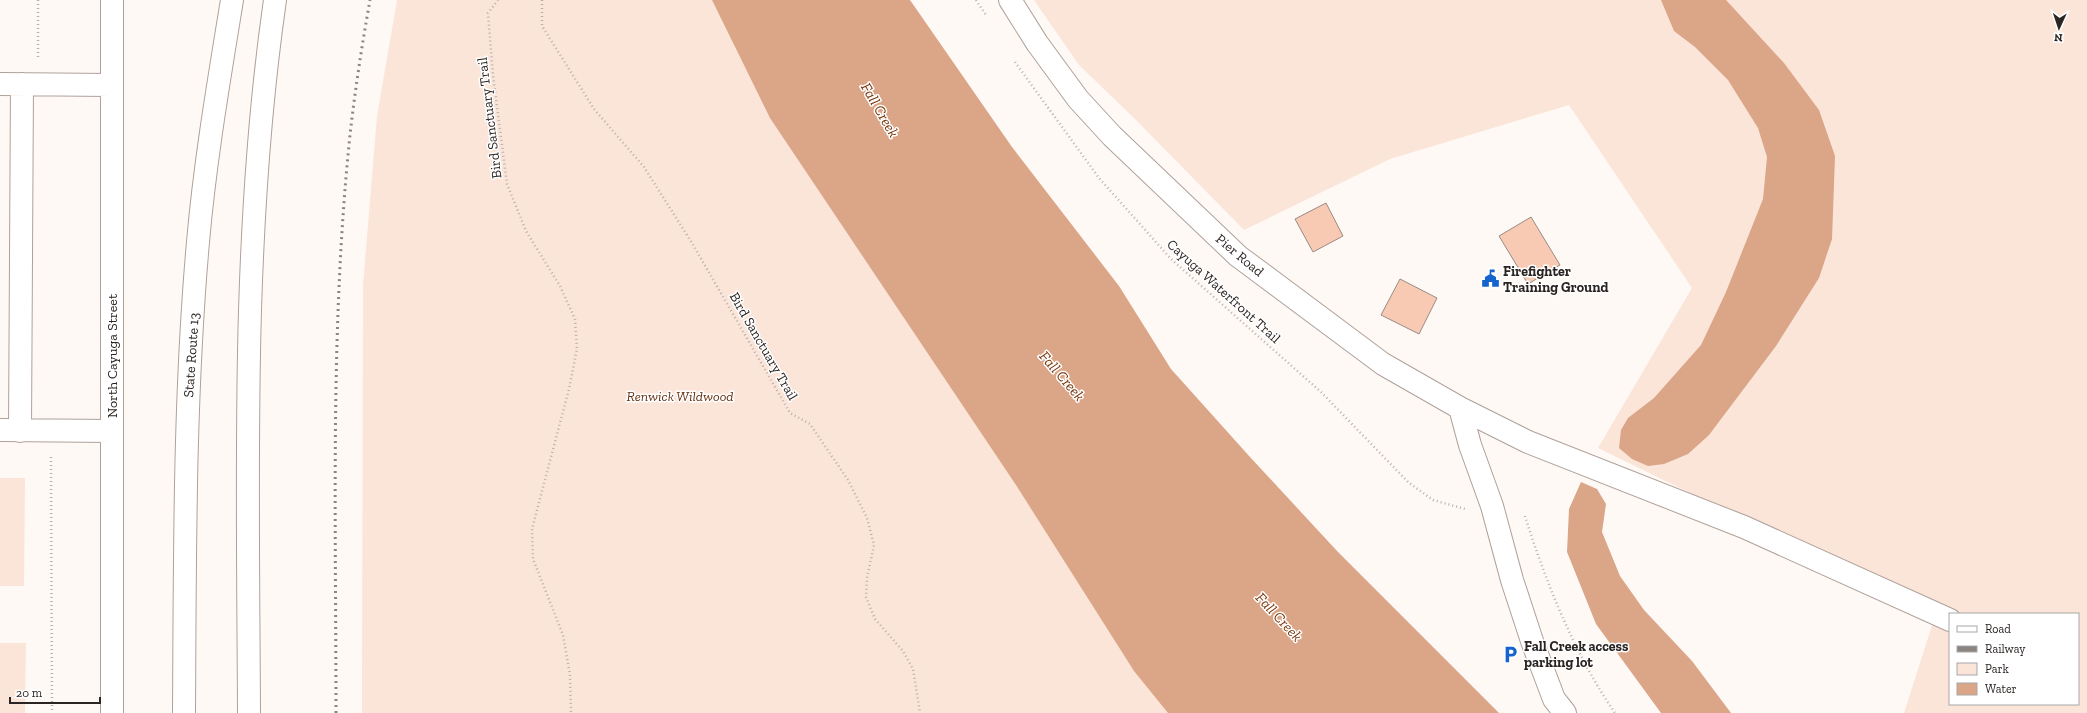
<svg xmlns="http://www.w3.org/2000/svg" width="2087" height="713" font-family="'Zilla Slab',serif">
<style>
.green{fill:#fbe4d8;fill-rule:evenodd}
.water{fill:#dba588}
.building{fill:#f8cab3;stroke:#988b84}
.lines{fill:none;stroke-linecap:round;stroke-linejoin:round}
.minor-casing{stroke:#afa19a;stroke-width:24}
.highway-casing{stroke:#afa19a;stroke-width:24}
.path{stroke:#b7b1ae;stroke-width:2.5;stroke-dasharray:1 3;stroke-linecap:butt}
.minor{stroke:#fff;stroke-width:22}
.highway{stroke:#fff;stroke-width:22}
.rail{stroke:#8b8582;stroke-width:3;stroke-dasharray:2 4;stroke-linecap:butt}
.labels{text-anchor:middle;stroke-width:3;stroke-linejoin:round;paint-order:stroke}
.street-label{font-size:14px;fill:#2a2422;stroke:#fff}
.poi-label{font-size:14px;font-weight:bold;fill:#2a2422;stroke:#fff;text-anchor:start}
.park-label{font-size:14px;font-style:italic;fill:#643113;stroke:#fff}
.water-label{font-size:15px;font-style:italic;fill:#79370c;stroke:#fff}
</style>
<rect width="100%" height="100%" fill="#fff9f6"/>
<path class="green" d="M 397,0 L 809,0 L 1367,713 L 362,713 L 363,285 L 377,116 Z
M 1034,0 L 2087,0 L 2087,713 L 1904,713 L 1936,613 L 1598,448 L 1692,288 L 1569,105 L 1390,159 L 1244,230 L 1136,120 L 1079,65 ZM 1950,614 L 2078,614 L 2078,704 L 1950,704 Z
M 0,478 L 25,478 L 24,586 L 0,586 Z
M 0,643 L 26,643 L 25,713 L 0,713 Z"/>
<path class="water" d="M 712,0 L 910,0 L 1012,147 L 1119,286 L 1171,369 L 1250,457 L 1338,552 L 1499,713 L 1168,713 L 1134,671 L 1016,485 L 770,118 Z
M 1661,0 L 1726,0 L 1784,63 L 1819,110 L 1835,156 L 1832,239 L 1819,278 L 1776,346 L 1709,435 L 1688,454 L 1664,464 L 1648,466 L 1632,459 L 1619,448 L 1621,430 L 1628,418 L 1654,398 L 1701,345 L 1726,292 L 1763,199 L 1767,157 L 1758,128 L 1728,80 L 1695,47 L 1674,31 Z
M 1581,482 L 1597,489 L 1606,504 L 1602,532 L 1620,576 L 1644,610 L 1692,661 L 1731,713 L 1661,713 L 1596,624 L 1567,552 L 1569,509 Z"/>
<path class="building" d="M 1326,203 L 1343,236 L 1313,252 L 1295,219 Z
M 1531,217 L 1560,265 L 1528,284 L 1499,236 Z
M 1400,279 L 1437,298 L 1419,334 L 1381,315 Z"/>
<g class="lines">
<defs>
<path id="minor" d="M 112,0 L 112,713
M 1010,0 L 1037,43 L 1078,99 L 1112,136 L 1238,256 L 1383,364 L 1460,408 L 1528,442 L 1744,527 L 1950,620
M 0,84 L 112,85
M 1460,408 L 1470,445 L 1492,506 L 1512,580 L 1532,641 L 1554,699 L 1565,713
M 0,430 L 112,431
M 20,431 L 22,84"/>
<path id="highway" d="M 184,713 C 185,556 184,399 198,242 C 205,161 219,80 232,0
M 249,713 C 248,475 241,236 275,0"/>
</defs>
<use href="#minor" class="minor-casing"/>
<use href="#highway" class="highway-casing"/>
<path class="path" d="M 498,0 L 488,13 L 493,75 L 507,184 L 526,231 L 560,286 L 575,319 L 577,349 L 569,389 L 532,529 L 533,559 L 563,635 L 570,675 L 571,713
M 542,0 L 542,26 L 594,109 L 644,167 L 692,243 L 790,413 L 810,424 L 848,480 L 867,518 L 874,545 L 867,578 L 866,597 L 875,619 L 903,651 L 913,669 L 920,713
M 976,0 L 986,15
M 38,57 L 38,0
M 1015,62 L 1099,178 L 1171,259 L 1321,392 L 1408,482 L 1433,500 L 1465,509
M 51,457 L 52,713
M 1525,516 C 1546,583 1575,655 1615,713"/>
<use href="#minor" class="minor"/>
<use href="#highway" class="highway"/>
<path class="rail" d="M 336,713 C 336,521 330,327 350,135 C 355,90 362,45 370,0"/>
</g>
<defs>
<symbol id="civic-bare" viewBox="-9 -9 18 18"><path d="M-.6-6.5H3V-4.5H.6V-3L4-1V1h2V6H-6V1h2V-1L-.6-3ZM-1.2 2.5V6h2.4V2.5Z" fill="#1663ce" stroke="#fff" stroke-width="2.5" paint-order="stroke"/></symbol>
<symbol id="parking-bare" viewBox="-9 -9 18 18"><path d="M-3.5-5.5H1a3.5 3.5 0 0 1 0 7H-1V5.5H-3.5ZM-1-3.4V-.6H.8a1.4 1.4 0 0 0 0-2.8Z" fill="#1663ce" stroke="#fff" stroke-width="2.5" paint-order="stroke"/></symbol>
</defs>
<g fill-rule="evenodd">
<use href="#civic-bare" x="1478" y="266" width="25" height="25"/>
<use href="#parking-bare" x="1498" y="642" width="25" height="25"/>
</g>
<g class="labels">
<g class="street-label">
<text transform="translate(489 118) rotate(-97)" y="5">Bird Sanctuary Trail</text>
<text transform="translate(1240 255) rotate(40)" y="5">Pier Road</text>
<text transform="translate(1224 291) rotate(42)" y="5">Cayuga Waterfront Trail</text>
<text transform="translate(764 346) rotate(60)" y="5">Bird Sanctuary Trail</text>
<text transform="translate(191 355) rotate(-86)" y="5">State Route 13</text>
<text transform="translate(112 356) rotate(-90)" y="5">North Cayuga Street</text>
</g>
<g class="poi-label">
<text x="1503" y="276">Firefighter<tspan x="1503" dy="16">Training Ground</tspan></text>
<text x="1524" y="651">Fall Creek access<tspan x="1524" dy="16">parking lot</tspan></text>
</g>
<g class="park-label">
<text x="680" y="401">Renwick Wildwood</text>
</g>
<g class="water-label">
<text transform="translate(880 110) rotate(60)" y="5">Fall Creek</text>
<text transform="translate(1062 376) rotate(49)" y="5">Fall Creek</text>
<text transform="translate(1279 617) rotate(47)" y="5">Fall Creek</text>
</g>
</g>
<rect x="1949" y="613" width="130" height="92" fill="#ffffff" stroke="#aaa7a7"/>
<rect x="1957" y="626" width="20" height="6" fill="#ffffff" stroke="#aaa7a7"/>
<text x="1985" y="633" font-size="12" fill="#2a2422">Road</text>
<rect x="1957" y="646" width="20" height="6" fill="#8b8582" stroke="#aaa7a7"/>
<text x="1985" y="653" font-size="12" fill="#2a2422">Railway</text>
<rect x="1957" y="663" width="20" height="12" fill="#fbe4d8" stroke="#aaa7a7"/>
<text x="1985" y="673" font-size="12" fill="#2a2422">Park</text>
<rect x="1957" y="683" width="20" height="12" fill="#dba588" stroke="#aaa7a7"/>
<text x="1985" y="693" font-size="12" fill="#2a2422">Water</text>
<g transform="translate(2059 28) rotate(183)" stroke="#ffffff" stroke-width="3" paint-order="stroke">
<path d="M0-3L7 15L0 10L-7 15Z" fill="#2a2422"/>
<text y="-6" font-size="11" font-weight="bold" text-anchor="middle" fill="#2a2422">N</text>
</g>
<path d="M10 697v6h90v-6" fill="none" stroke="#2a2422" stroke-width="2"/>
<text x="16" y="697" font-size="12" fill="#2a2422" stroke="#ffffff" stroke-width="3" paint-order="stroke">20 m</text>
</svg>
